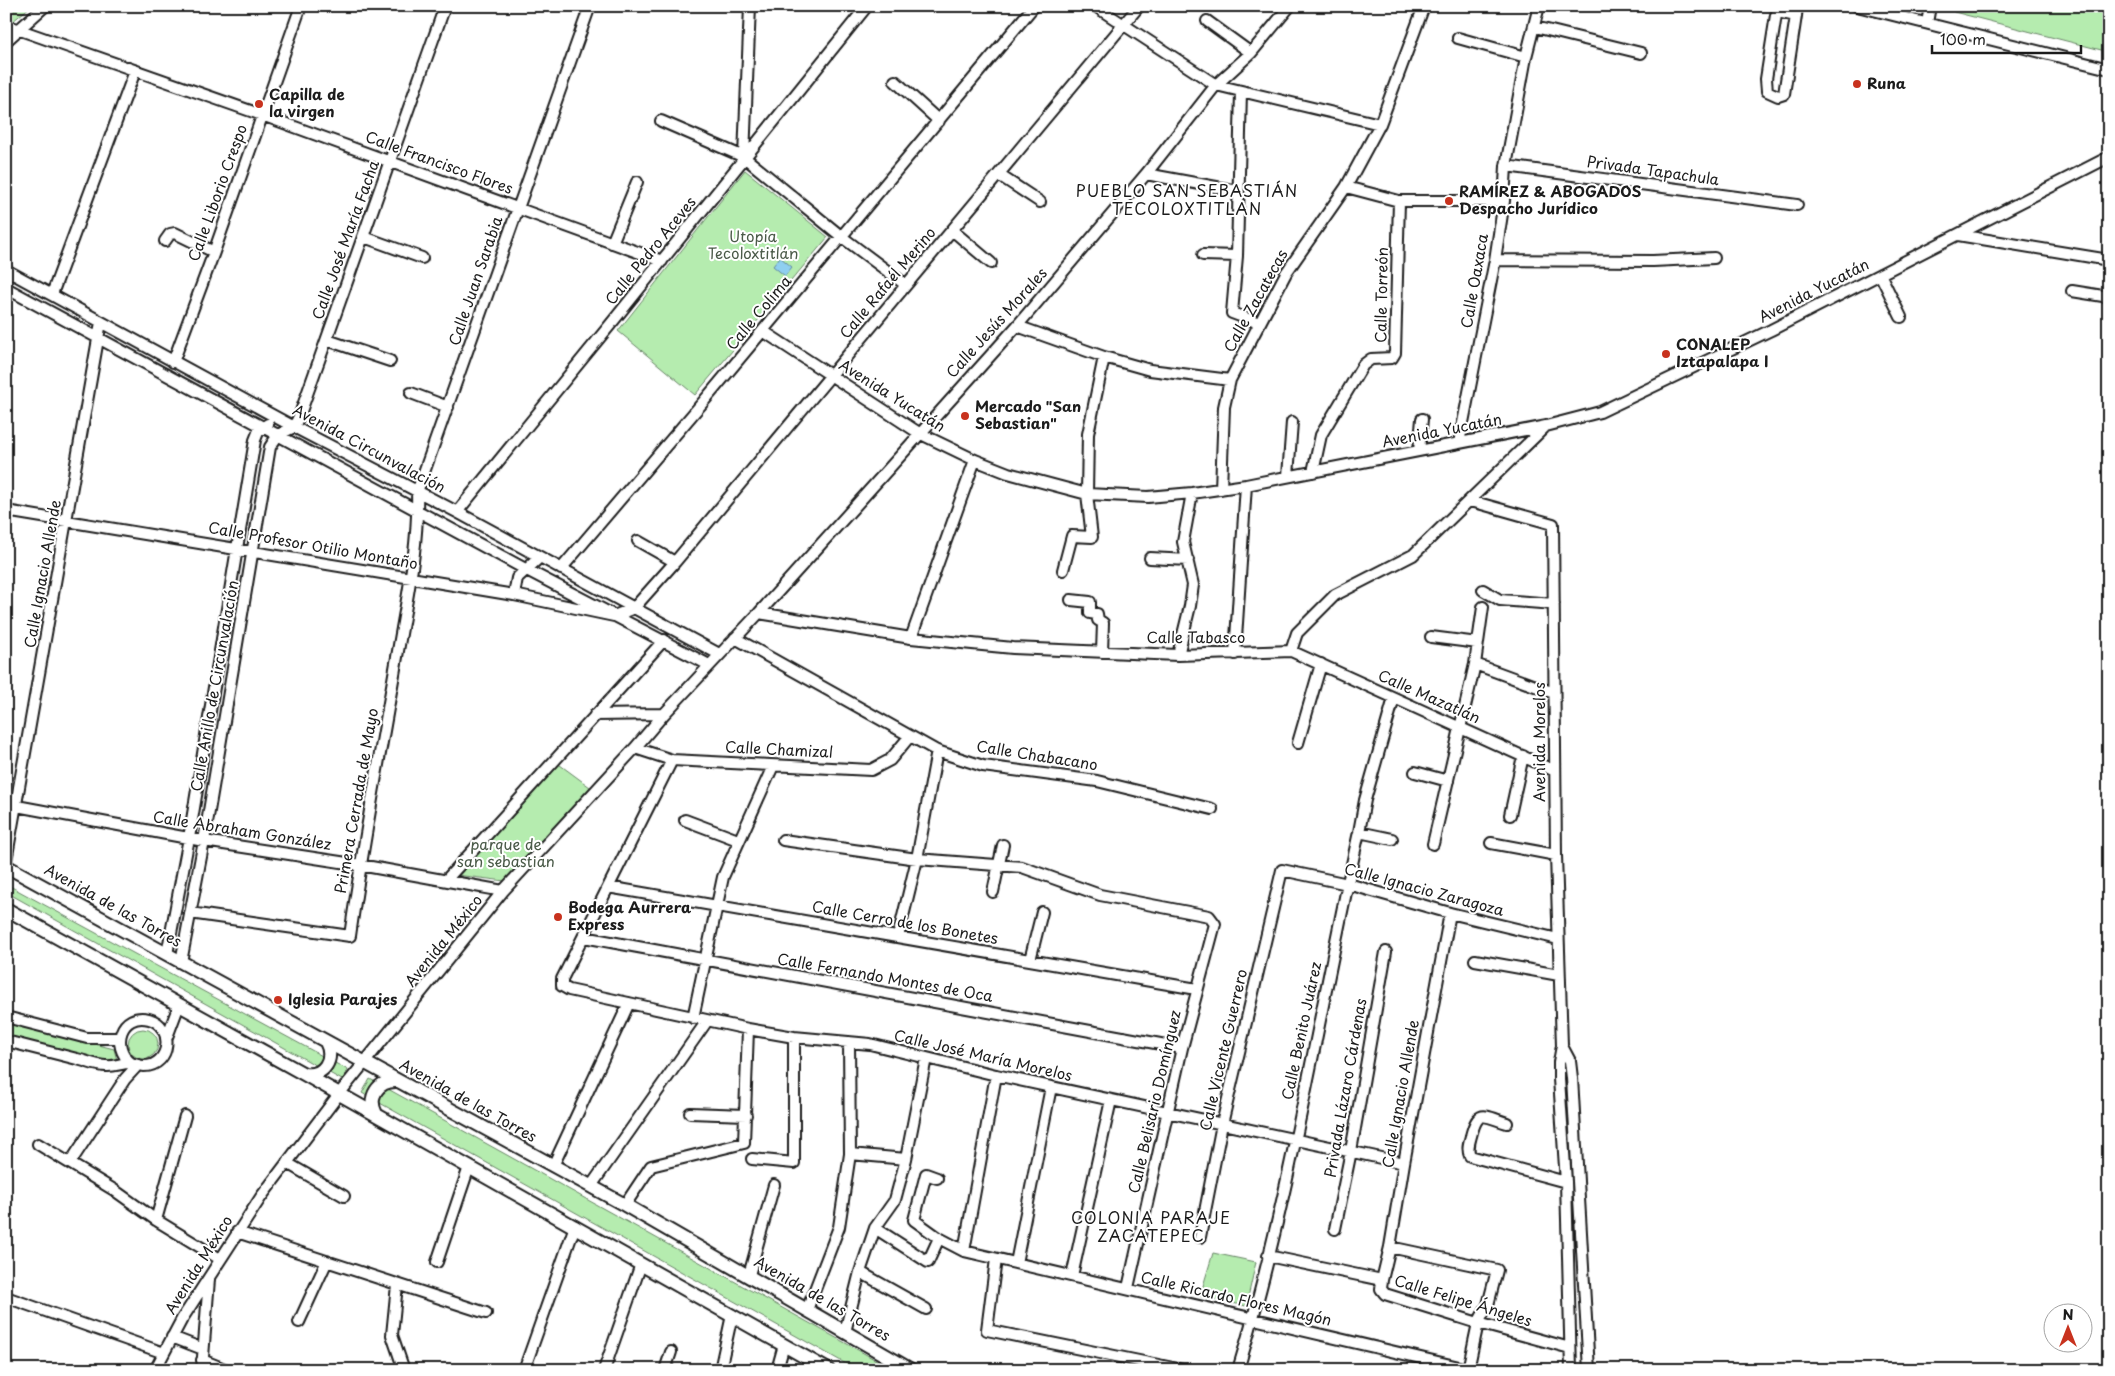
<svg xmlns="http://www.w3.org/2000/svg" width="2115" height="1376" font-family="'Playpen Sans',sans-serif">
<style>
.green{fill:#b5ecaf;stroke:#688466}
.water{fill:#8fcff0;stroke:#61879b}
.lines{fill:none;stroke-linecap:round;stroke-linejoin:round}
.minor-casing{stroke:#1c1c1c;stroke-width:14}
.major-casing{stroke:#1c1c1c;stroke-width:16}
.minor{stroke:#fff;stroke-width:10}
.major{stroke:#fff;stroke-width:12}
.poi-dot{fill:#c8321e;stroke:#fff;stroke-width:2}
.labels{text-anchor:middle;stroke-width:4;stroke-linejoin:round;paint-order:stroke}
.poi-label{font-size:15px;font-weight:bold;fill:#1c1c1c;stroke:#fff;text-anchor:start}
.street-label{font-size:15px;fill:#1c1c1c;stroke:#fff}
.park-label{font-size:15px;fill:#4a5a48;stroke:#fff}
.neighbourhood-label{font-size:16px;letter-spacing:1px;fill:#1c1c1c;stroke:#fff}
</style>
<rect width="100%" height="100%" fill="#fff"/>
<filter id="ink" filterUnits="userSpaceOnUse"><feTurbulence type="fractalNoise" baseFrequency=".02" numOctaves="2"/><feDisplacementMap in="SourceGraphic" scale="10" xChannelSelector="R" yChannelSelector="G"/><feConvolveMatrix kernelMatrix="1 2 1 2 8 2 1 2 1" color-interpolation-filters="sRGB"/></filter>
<g filter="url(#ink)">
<path class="green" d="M 6,6 L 31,6 L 12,22 L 6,20 Z
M 1955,6 L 2109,6 L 2109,52 L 1954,12 Z
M 745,170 L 828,237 L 695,395 L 618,331 Z
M 556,762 L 594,790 L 513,882 L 456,875 Z
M 6,884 L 348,1070 L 342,1080 L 6,892 Z
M 6,1021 L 114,1049 L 118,1064 L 6,1036 Z
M128 1044a15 15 0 1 1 30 0a15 15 0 1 1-30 0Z
M 370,1079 L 894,1370 L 857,1370 L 362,1093 Z
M 1213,1253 L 1256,1262 L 1246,1306 L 1200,1296 Z"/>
<path class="water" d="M 780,257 L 792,267 L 785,276 L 773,266 Z"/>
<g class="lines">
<defs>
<path id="minor" d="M 1095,6 L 1216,85 L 1380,124
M 1857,6 L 2109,69
M 1796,16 L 1778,12 L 1776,15 L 1766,79 L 1767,91 L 1778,96 L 1784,94 L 1796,16 L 1797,6
M 1207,21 L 1251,53
M 1927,23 L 1930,6
M 6,25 L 262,115 L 662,261
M 1535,27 L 1641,53
M 1458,38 L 1526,57
M 6,41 L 45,6
M 895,81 L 939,121
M 1241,91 L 1237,256 L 1232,313 L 1259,323
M 661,121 L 744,157 L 842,237 L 906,285
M 744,157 L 750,6
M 1506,166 L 1797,205
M 1146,174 L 1238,191
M 999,175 L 1040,202
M 1346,187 L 1399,201 L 1504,201
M 952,230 L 991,263
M 1958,235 L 2109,260
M 364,237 L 422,258
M 165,241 L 170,234 L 175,233 L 214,252
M 612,243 L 637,182
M 1203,255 L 1237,256
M 1495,260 L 1653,261 L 1714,258
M 6,270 L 294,427 L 457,512 L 719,654
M 1880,274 L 1901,317
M 6,288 L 527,570 L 709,665
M 2072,291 L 2109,297
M 52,294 L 135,71
M 1017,326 L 1104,357 L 1150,370 L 1230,380
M 763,331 L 919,433 L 975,460 L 1008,473 L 1087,494 L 1148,497 L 1192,493 L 1246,485 L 1546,426 L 1600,412 L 1771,330 L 2109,157
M 327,340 L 390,361
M 173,362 L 214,252 L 301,6
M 411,393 L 448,407
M 1459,443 L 1495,260 L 1504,201 L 1506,166 L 1526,57 L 1539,6
M 1419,451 L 1422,419
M 1313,472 L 1321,435 L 1363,365 L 1371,359 L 1392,358 L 1395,353 L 1399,201
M 1288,476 L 1292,422
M 1221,489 L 1224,407 L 1230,380 L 1286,273 L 1346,187 L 1380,124 L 1424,6
M 1471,501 L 1553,524 L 1556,855 L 1562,1046 L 1559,1062 L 1559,1079 L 1566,1182 L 1571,1370
M 6,511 L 514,595 L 614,616 L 634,608 L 675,562 L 1139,6
M 457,512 L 610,325 L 867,6
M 638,541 L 675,562
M 1150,558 L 1188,560
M 561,569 L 704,401 L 1034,6
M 1063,570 L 1072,536 L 1092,537 L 1087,494 L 1088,434 L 1104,357
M 1483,590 L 1500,600 L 1554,604
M 514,595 L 517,578 L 539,558
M 1071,600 L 1090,602 L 1090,613 L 1097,614 L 1098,620 L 1103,623 L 1102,652
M 759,613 L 911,638 L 1013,648 L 1178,655 L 1291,651 L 1555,771
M 1431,637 L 1478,643
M 735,638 L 937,751 L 983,766 L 1097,781 L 1212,809
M 911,638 L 975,460
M 1291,651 L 1297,633 L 1335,595 L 1413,555 L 1546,426
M 1235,654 L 1246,485
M 1178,655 L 1190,606 L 1193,585 L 1183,542 L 1192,493
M 1475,664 L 1554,693
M 595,715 L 664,714
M 1298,743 L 1321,664
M 635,748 L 672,760 L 871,770 L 890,760 L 910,736
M 672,760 L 562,979 L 562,986 L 569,990 L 748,1029 L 794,1037 L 870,1044 L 996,1075 L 1404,1163
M 1415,772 L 1448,781
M 6,804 L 204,841 L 360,865 L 503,891
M 1510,815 L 1523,756
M 685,820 L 738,840
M 1359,832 L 1392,839
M 783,840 L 917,859 L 1022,867 L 1100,895 L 1209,916 L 1215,924 L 1182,1048 L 1128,1288
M 1491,843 L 1556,855
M 1433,844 L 1475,664 L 1483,607
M 6,861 L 101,322
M 446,880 L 664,640
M 608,887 L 1197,989
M 993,892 L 1003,845
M 190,913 L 350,936 C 363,843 381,750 397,657 C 406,602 419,547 417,492 L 590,6
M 584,937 L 1182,1048
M 898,937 L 917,859 L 937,751
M 167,954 L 189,838 L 255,440 L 259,430 L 268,424
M 1030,960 L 1042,912
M 1475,960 L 1559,975
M 181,962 L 204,841 L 270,447 L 278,435 L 294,427 L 300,414 L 445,6
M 6,1017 L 87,1038 L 119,1038
M 693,1018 L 723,877 L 773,766
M 167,1037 L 179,1005
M 6,1041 C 30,1047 53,1053 77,1059 C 86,1061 97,1066 106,1066 C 114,1067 122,1063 129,1063 C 134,1063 139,1066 144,1066 C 171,1066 175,1026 149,1019 C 121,1012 110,1046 131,1063
M 1562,1046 L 1570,1061 L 1572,1078 L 1589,1370
M 690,1113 L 746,1115
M 1507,1123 C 1484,1116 1478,1108 1471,1136 C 1469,1143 1467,1149 1470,1156 L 1566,1182
M 38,1144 L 114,1190 L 156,1220 L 220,1259
M 850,1154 L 906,1159
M 752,1159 L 794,1163 L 794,1037
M 70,1163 L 125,1079 L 137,1066
M 287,1163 L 344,1196
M 553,1166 L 629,1003
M 937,1178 L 926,1174 L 914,1220 L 939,1238 L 964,1251 L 1472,1370
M 591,1186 L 707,1021
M 625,1205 L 651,1166 L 744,1143 L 748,1029
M 156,1220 L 185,1116
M 875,1228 L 928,1262 L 939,1238
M 1335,1229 L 1351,1151 L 1386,952
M 237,1232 L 486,1313
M 1200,1237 L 1222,1124 L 1282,870 L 1348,884 L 1450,913 L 1558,939
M 1390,1247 L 1497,1270 L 1488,1305 L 1478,1323 L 1468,1370
M 964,1251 L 996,1075
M 1268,1256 L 1382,1280 L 1381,1289 L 1385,1294 L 1478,1323 L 1570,1348
M 996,1259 L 987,1330 L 1183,1370
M 437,1262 L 469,1167
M 1016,1263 L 1051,1087
M 860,1272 L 926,1309
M 749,1275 L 774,1185
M 1072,1276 L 1111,1100
M 1382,1280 L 1390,1247 L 1404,1163 L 1450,913
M 397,1285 L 392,1335 L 404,1370
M 6,1297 L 164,1353
M 807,1310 L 839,1227 L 850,1154 L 849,1042
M 299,1322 L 327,1261
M 845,1332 L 860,1272 L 875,1228 L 895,1200 L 906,1159 L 926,1058
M 172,1337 L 203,1349
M 202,1360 L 227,1370
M 155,1370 L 182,1319 L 261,1197 L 339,1094 L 503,891 L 635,748 L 664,714 L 759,613 L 1017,326 L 1146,174 L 1216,85 L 1251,53 L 1290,6
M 202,1370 L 209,1279
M 524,1370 L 575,1226
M 604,1370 L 641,1264
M 665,1370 L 671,1352
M 720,1370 L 732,1315
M 777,1370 L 784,1345
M 1238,1370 C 1291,1194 1319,1011 1359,832 L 1365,800 L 1394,698"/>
<path id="major" d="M 6,866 L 625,1205 L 911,1370
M 6,909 L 304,1074 L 828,1370
M 304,1074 C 324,1077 335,1059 326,1042
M 376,1114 C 367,1097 378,1080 397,1081"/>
</defs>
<use href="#minor" class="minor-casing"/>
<use href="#major" class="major-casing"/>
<use href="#minor" class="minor"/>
<use href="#major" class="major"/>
</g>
</g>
<g class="poi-dot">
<circle cx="1857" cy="84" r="5"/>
<circle cx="259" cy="104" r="5"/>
<circle cx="1449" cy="201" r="5"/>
<circle cx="1666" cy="354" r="5"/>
<circle cx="965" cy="416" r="5"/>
<circle cx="558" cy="917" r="5"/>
<circle cx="278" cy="1000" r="5"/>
</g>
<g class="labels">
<g class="poi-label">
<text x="1867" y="89">Runa</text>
<text x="269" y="100">Capilla de<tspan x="269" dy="17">la virgen</tspan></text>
<text x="1459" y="197">RAMÍREZ &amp; ABOGADOS<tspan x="1459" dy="17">Despacho Jurídico</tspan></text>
<text x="1676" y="350">CONALEP<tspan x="1676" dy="17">Iztapalapa I</tspan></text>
<text x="975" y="412">Mercado "San<tspan x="975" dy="17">Sebastian"</tspan></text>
<text x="568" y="913">Bodega Aurrera<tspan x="568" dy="17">Express</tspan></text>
<text x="288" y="1005">Iglesia Parajes</text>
</g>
<g class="street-label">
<text transform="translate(439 163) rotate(20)" y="5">Calle Francisco Flores</text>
<text transform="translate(1653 171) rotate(8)" y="5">Privada Tapachula</text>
<text transform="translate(218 193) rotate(-70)" y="5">Calle Liborio Crespo</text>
<text transform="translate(346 240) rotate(-70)" y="5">Calle José María Facha</text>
<text transform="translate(651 251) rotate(-51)" y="5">Calle Pedro Aceves</text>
<text transform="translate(476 281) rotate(-71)" y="5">Calle Juan Sarabia</text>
<text transform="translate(1475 281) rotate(-80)" y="5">Calle Oaxaca</text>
<text transform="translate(888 283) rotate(-50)" y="5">Calle Rafaél Merino</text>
<text transform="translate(1814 291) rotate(-27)" y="5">Avenida Yucatán</text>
<text transform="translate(1382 295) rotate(-89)" y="5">Calle Torreón</text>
<text transform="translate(1256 301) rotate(-61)" y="5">Calle Zacatecas</text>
<text transform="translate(759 313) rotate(-50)" y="5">Calle Colima</text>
<text transform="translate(997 323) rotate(-48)" y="5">Calle Jesús Morales</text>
<text transform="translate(892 396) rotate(32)" y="5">Avenida Yucatán</text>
<text transform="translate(1442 431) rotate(-11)" y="5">Avenida Yucatán</text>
<text transform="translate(369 449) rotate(28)" y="5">Avenida Circunvalación</text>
<text transform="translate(313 546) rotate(10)" y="5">Calle Profesor Otilio Montaño</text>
<text transform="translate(43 574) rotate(-80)" y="5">Calle Ignacio Allende</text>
<text x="1196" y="643">Calle Tabasco</text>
<text transform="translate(215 686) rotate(-80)" y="5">Calle Anillo de Circunvalación</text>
<text transform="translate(1429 697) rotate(24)" y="5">Calle Mazatlán</text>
<text transform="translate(1540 742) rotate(-90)" y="5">Avenida Morelos</text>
<text transform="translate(779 750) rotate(3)" y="5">Calle Chamizal</text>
<text transform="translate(1037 756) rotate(9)" y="5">Calle Chabacano</text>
<text transform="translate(357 801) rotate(-80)" y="5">Primera Cerrada de Mayo</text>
<text transform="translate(242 831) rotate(9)" y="5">Calle Abraham González</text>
<text transform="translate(1424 890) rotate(15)" y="5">Calle Ignacio Zaragoza</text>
<text transform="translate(113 906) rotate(29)" y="5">Avenida de las Torres</text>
<text transform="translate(905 923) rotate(10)" y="5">Calle Cerro de los Bonetes</text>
<text transform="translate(444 941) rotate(-51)" y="5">Avenida México</text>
<text transform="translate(885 978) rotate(10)" y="5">Calle Fernando Montes de Oca</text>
<text transform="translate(1302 1031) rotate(-78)" y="5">Calle Benito Juárez</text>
<text transform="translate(1224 1050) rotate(-77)" y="5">Calle Vicente Guerrero</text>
<text transform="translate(983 1056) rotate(13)" y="5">Calle José María Morelos</text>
<text transform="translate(1346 1088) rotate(-80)" y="5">Privada Lázaro Cárdenas</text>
<text transform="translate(1401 1094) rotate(-80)" y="5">Calle Ignacio Allende</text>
<text transform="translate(468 1101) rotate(29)" y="5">Avenida de las Torres</text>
<text transform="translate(1155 1102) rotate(-77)" y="5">Calle Belisario Domínguez</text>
<text transform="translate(199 1265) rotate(-58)" y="5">Avenida México</text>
<text transform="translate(822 1299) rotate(30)" y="5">Avenida de las Torres</text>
<text transform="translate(1236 1299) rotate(13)" y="5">Calle Ricardo Flores Magón</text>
<text transform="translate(1463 1301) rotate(17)" y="5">Calle Felipe Ángeles</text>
</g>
<g class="park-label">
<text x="753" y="242">Utopía<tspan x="753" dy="17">Tecoloxtitlán</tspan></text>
<text x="506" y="850">parque de<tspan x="506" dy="17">san sebastian</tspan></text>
</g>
<g class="neighbourhood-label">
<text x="1187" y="197">PUEBLO SAN SEBASTIÁN<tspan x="1187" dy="18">TECOLOXTITLAN</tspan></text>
<text x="1151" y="1224">COLONIA PARAJE<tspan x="1151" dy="18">ZACATEPEC</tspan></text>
</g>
</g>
<rect width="2115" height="1376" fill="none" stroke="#fff" stroke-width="25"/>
<rect x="12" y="12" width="2090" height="1351" fill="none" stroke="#1c1c1c" stroke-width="2" filter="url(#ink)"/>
<g transform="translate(2068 1328)"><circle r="24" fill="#ffffff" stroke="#a4a4a4"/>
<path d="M0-4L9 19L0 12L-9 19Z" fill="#c8321e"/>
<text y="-8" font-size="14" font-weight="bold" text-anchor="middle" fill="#1c1c1c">N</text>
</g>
<path d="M1932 45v8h149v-8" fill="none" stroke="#1c1c1c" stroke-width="2.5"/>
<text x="1940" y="45" font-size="15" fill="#1c1c1c" stroke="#ffffff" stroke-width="4" paint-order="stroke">100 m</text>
</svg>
